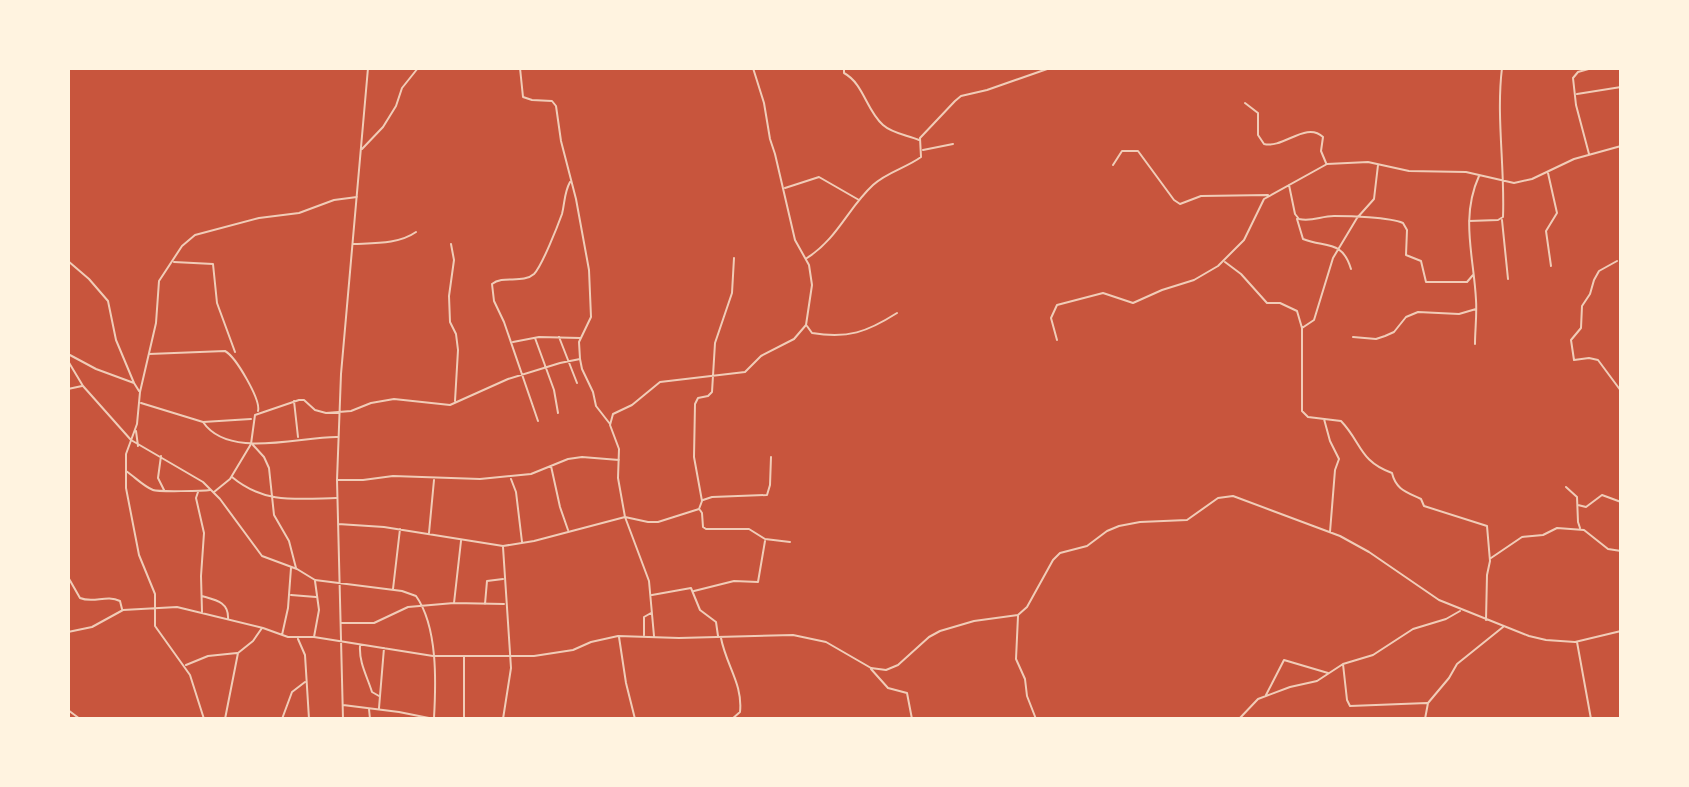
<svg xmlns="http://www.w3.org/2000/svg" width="1689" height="787" font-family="'IBM Plex Sans',sans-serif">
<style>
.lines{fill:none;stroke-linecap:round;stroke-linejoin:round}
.minor{stroke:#f1ccb7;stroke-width:2}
</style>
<rect width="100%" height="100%" fill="#c8553d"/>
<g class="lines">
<path class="minor" d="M 520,68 L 523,97 L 532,100 L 552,101 L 556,106 L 561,141 L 576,199 L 589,270 L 591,317 L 579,342 L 580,359 L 582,369 L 593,392 L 596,406 L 610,424
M 844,68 L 844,73 C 864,84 866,110 883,125 C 893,134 908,135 919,140
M 1577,94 L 1621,87
M 1245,103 L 1258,113 L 1258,135 L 1264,144 C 1283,149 1306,121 1323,137 L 1321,151 L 1326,163
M 362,149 L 383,127 L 396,106 L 402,88 L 418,68
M 923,150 L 953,144
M 1589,154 L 1576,105 L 1573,78 L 1578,72 L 1592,68
M 1113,165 L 1122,151 L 1138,151 L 1174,200 L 1180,204 L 1201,196 L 1268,195
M 1378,165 L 1374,199 L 1357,218 L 1333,258 L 1314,320 L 1302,328 L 1302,411 L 1308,417 L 1341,421 C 1362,443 1359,461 1392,473 C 1396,490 1407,492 1421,499 L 1424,506 L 1487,526 L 1490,561 L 1487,575 L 1486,620
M 1548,173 L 1557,213 L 1546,231 L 1551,266
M 1289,185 L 1295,214 L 1299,219 C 1312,222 1321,216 1334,216 C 1349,216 1389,217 1403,223 L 1407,230 L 1406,255 L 1421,261 L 1426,282 L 1467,282 L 1473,275
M 785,188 L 819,177 L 859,200
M 1297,219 L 1303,239 C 1325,248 1342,239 1351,269
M 1502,220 L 1508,279
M 1469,221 L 1498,220 L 1503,217 C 1505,167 1496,117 1502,68
M 354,244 C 375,243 399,244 416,232
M 451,244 L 454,260 L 449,296 L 450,322 L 456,334 L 458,350 L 455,401
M 807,258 C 838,238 848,208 873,185 C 887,172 906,168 921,157 L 920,138 L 955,101 L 961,96 L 987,90 L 1050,68
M 68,261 L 89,279 L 108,301 L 116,340 L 134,383
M 1617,261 L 1599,271 L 1594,280 L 1590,294 L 1582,306 L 1581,328 L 1571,340 L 1574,360 L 1589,358 L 1598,360 L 1621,391
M 174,262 L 213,264 L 217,303 L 235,352
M 1225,262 L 1241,274 L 1267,303 L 1280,303 L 1297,311 L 1302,328
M 807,326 L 812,333 C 848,339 867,332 897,313
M 559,337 L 577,383
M 1353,337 L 1376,339 L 1385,336 L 1394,332 L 1406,317 L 1418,312 L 1459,314 L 1476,309
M 535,338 L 554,390 L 558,413
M 1057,340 L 1051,318 L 1057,305 L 1103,293 L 1133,303 L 1162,290 L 1194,280 L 1218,266 L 1244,240 L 1264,199 L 1327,164 L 1368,162 L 1409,171 L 1466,172 L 1514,183 L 1532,179 L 1574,159 L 1621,146
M 513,342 L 539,337 L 580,338
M 1475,344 C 1475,330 1477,315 1476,300 C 1474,257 1460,218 1479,176
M 68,354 L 96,369 L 134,383 L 139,391
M 149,354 L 225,351 C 236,357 261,400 258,411
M 68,361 L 83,386 L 131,440 L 203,482 L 220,499 L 262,556 L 297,569 L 315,580 L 402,591 L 416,596 C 438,627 436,683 434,718
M 68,389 L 82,386
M 294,401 L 298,437
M 141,403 L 203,422 L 251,419
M 1324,419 L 1330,441 L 1339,459 L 1335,470 L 1330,532
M 538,421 L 504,322 L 494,301 L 492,284 C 503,275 523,284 534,274 C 542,266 558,225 562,214 C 565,202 564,193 570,182
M 203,422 C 229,460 300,436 338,437
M 136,431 L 138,446
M 253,445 L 264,457 L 269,468 L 274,515 L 289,541 L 296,568
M 161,456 L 158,478 L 164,490
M 551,466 L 560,507 L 568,530
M 126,471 C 135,477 143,486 153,490 C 158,492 204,491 210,490
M 232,477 C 264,504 297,499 336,498
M 511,479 L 516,492 L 522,542
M 338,480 L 363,480 L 393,476 L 480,479 L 531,474 L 568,459 L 582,457 L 619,460
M 1566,487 L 1577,497 L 1578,522 L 1580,528
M 198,492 L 196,498 L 204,533 L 201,576 L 202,612
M 214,492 L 230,479 L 251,444 L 255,415 L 299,400 L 304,400 L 315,410 L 326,413 L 351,411 L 371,403 L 394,399 L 450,405 L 508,379 L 560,363 L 580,359
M 703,500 L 712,497 L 767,495 L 770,485 L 771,457
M 1578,505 L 1586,507 L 1602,495 L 1621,502
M 700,510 L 702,513 L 703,527 L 706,529 L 749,529 L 765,539 L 790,542
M 338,524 L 384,527 L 503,546 L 534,541 L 625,517 L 648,522 L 658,522 L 699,509 L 702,501 L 694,457 L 695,404 L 698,398 L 708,396 L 712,392 L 715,343 L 732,293 L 734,258
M 429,533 L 434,480
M 461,541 L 454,603 L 504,604
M 503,547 L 511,668 L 503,719
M 1491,558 L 1522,537 L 1543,535 L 1557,528 L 1584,530 L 1608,549 L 1621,551
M 68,577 L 80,598 C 94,604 106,594 120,601 L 122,609
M 393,589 L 400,529
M 694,591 L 734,581 L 758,582 L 765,541
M 291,595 L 316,597
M 652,595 L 691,588 L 700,610 L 716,622 L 718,636
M 202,596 C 216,600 229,602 228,619
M 485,604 L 487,581 L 503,579
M 1018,616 L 1016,659 L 1025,679 L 1027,696 L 1036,719
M 342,623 L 374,623 L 408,607 L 454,603
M 68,632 L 92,627 L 123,610 L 177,607 L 263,628 L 288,637 L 314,637 L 433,656 L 534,656 L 573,650 L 591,642 L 618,636 L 679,638 L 793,635 L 826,642 L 871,668 L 886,670 L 898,665 L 929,637 L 940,631 L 974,621 L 1018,615 L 1027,607 L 1053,560 L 1060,553 L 1087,546 L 1107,531 L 1119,526 L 1140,522 L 1187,520 L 1218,498 L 1233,496 L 1340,536 L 1369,552 L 1439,600 L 1529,636 L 1546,640 L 1575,642 L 1621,631
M 282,635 L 288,608 L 291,568
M 644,635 L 644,617 L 651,613
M 654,636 L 649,581 L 625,517 L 618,478 L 619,449 L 610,425 L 613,414 L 632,405 L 660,382 L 745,372 L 761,356 L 794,339 L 806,325 L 812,285 L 809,265 L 795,240 L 775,154 L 770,139 L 764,103 L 753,68
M 314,637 L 319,610 L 315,581
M 619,637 L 626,683 L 635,719
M 721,638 C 726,665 743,684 740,712 L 732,719
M 298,639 L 305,655 L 309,719
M 1577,642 L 1591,719
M 360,646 C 359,663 367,676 372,692 L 379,696
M 464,657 L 464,719
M 1343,664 L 1347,700 L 1350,706 L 1427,703
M 186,665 L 208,656 L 237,653
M 871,669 L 888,688 L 907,693 L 912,719
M 1266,695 L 1284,660 L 1328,673
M 343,705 L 399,712 L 429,718 L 450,719
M 379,708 L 384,648
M 369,709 L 370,719
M 68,710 L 80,719
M 204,719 L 190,675 L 155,626 L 155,594 L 139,555 L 126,488 L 126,454 L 137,424 L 140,392 L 156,323 L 159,281 L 182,246 L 195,235 L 259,218 L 299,213 L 334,200 L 357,197
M 225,719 L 238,653 L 253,641 L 262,628
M 282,719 L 292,692 L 305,682
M 343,719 L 337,480 L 341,374 L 368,68
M 626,719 L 635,719
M 1239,719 L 1258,699 L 1290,687 L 1317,681 L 1343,664 L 1373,655 L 1413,629 L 1446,619 L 1460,611
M 1425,719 L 1428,703 L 1449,678 L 1457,664 L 1503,627"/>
</g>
<rect width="1689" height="787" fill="none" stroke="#fff3e0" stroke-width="140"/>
</svg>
